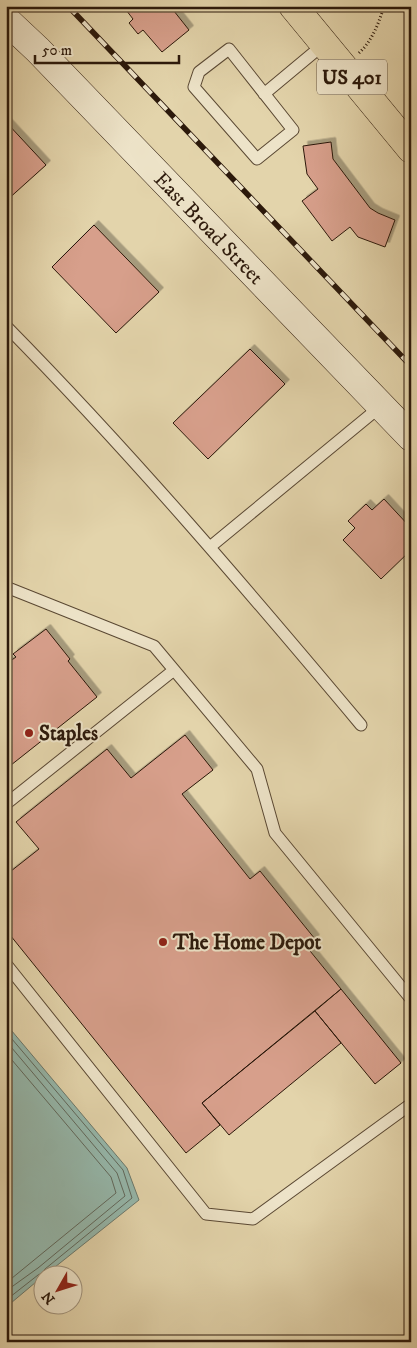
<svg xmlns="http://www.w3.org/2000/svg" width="417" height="1348" font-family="'IM FELL DW Pica',serif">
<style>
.water{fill:#95b8ac;stroke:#6b786c}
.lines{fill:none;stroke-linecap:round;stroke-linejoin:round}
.shore{stroke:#60685c;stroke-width:1}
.building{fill:#d79f8b;stroke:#2c190b;filter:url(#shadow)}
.lane-casing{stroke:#5a4833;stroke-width:13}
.secondary-casing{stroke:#2c190b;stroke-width:29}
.primary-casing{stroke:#2c190b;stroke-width:29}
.path{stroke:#2c190b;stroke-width:3;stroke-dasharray:1 2.5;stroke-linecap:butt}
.lane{stroke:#ede3c8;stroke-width:11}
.secondary{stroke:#ede3c8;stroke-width:28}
.primary{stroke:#e3d4ab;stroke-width:28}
.rail-casing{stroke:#2c190b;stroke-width:5.5}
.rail{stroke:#ede3c8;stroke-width:4;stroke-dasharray:11;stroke-linecap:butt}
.poi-dot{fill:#8f2418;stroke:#ede3c8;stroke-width:2}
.labels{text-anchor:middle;stroke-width:4;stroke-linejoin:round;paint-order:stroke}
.shield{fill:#ede3c8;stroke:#665644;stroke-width:1}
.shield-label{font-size:20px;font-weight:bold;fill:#2c190b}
.street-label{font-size:21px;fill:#2c190b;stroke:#ede3c8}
.poi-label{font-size:21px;font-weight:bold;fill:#2c190b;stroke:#ede3c8;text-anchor:start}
</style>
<defs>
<filter id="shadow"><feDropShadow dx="4.5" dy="-4.5" stdDeviation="0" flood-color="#0004"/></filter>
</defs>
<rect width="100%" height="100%" fill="#e3d4ab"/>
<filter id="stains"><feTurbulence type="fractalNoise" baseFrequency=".004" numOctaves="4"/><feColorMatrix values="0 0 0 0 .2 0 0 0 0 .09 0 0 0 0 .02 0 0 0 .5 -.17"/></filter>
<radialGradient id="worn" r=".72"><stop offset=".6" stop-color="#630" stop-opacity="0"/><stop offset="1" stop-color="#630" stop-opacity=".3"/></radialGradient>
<path class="water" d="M 6,1024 L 127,1168 L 139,1200 L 45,1275 L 42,1276 L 42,1277 L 11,1303 L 6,1303 Z"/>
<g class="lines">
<path class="shore" d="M 6,1032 L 123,1170 L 132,1198 L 45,1269 L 42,1273 L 38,1275 L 10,1297 L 6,1298
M 6,1041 L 117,1173 L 125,1196 L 38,1268 L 6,1291
M 6,1053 L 111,1177 L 116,1193 L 6,1283"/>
</g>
<path class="building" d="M 123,6 L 170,6 L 189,30 L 162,52 L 143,30 L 138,34 L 129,23 L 133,19 Z
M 6,122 L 46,165 L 6,201 Z
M 331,142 L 333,159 L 370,208 L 378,213 L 395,220 L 385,247 L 358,237 L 350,227 L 332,241 L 302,201 L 318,189 L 307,174 L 303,146 Z
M 94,225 L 159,292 L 116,333 L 52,267 Z
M 250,349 L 285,384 L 208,459 L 173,423 Z
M 384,499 L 411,528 L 411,550 L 381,579 L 343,540 L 355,528 L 348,521 L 366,504 L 372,510 Z
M 46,629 L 70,659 L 68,661 L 97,697 L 6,769 L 6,664 L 16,657 L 13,654 Z
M 185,735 L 213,770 L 182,794 L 250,879 L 260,871 L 315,939 L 306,946 L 341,989 L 202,1103 L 220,1125 L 186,1153 L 6,930 L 6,875 L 39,849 L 16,822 L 107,749 L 131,778 Z
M 341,989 L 401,1063 L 375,1084 L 315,1011 Z
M 315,1011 L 341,1043 L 229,1135 L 202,1103 Z"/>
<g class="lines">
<defs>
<path id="lane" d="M 229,49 L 293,130 L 257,159 L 194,87 L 199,72 Z
M 264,94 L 324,44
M 6,326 C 131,453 247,589 361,725
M 210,547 L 381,406
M 6,587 L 154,646 L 257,769 L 275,833 L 411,999
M 6,804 L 174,670
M 6,964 L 206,1214 L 253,1219 L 411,1104"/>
<path id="secondary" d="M 6,20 L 38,50 L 411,437"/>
<path id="primary" d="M 293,6 L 411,149"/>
</defs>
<use href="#lane" class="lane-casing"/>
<use href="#secondary" class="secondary-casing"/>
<use href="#primary" class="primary-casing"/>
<path class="path" d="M 359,53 C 372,41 379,23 384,6"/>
<use href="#lane" class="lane"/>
<use href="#secondary" class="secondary"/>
<use href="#primary" class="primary"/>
<defs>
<path id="rail" d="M 68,6 L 411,366"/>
</defs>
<use href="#rail" class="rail-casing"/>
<use href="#rail" class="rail"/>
</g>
<g class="poi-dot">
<circle cx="29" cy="733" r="5"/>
<circle cx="163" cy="942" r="5"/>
</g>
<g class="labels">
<rect class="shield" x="317" y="59.5" width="70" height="35" rx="4"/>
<g class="shield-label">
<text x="352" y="84">US 401</text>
</g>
<g class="street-label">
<text transform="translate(209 228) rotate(46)" y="7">East Broad Street</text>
</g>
<g class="poi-label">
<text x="39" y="740">Staples</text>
<text x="173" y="949">The Home Depot</text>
</g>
</g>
<rect width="417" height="1348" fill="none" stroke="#e3d4ab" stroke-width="25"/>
<rect x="8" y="8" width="402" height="1333" fill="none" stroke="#2c190b" stroke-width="2.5"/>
<rect x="12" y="12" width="392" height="1323" fill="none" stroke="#2c190b"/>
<g transform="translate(58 1290) rotate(231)"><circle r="24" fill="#ede3c8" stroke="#a0927c"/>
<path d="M0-4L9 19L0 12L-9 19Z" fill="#8f2418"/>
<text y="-8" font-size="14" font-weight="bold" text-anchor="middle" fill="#2c190b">N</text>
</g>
<path d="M35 55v8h144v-8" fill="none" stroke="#2c190b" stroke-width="2.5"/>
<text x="42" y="55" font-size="15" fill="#2c190b" stroke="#ede3c8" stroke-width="4" paint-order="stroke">50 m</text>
<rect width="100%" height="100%" filter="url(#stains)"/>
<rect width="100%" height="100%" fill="url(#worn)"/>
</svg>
